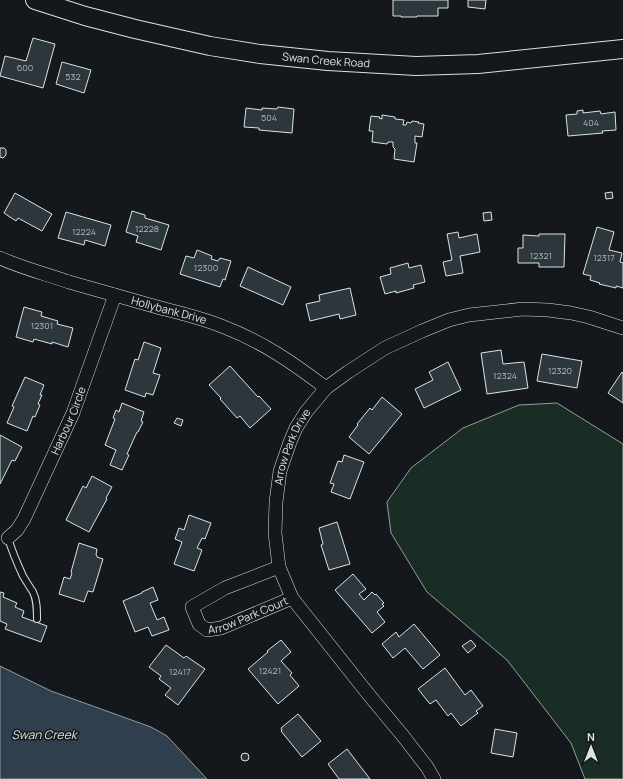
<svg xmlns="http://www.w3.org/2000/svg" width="623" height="779" font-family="Manrope,sans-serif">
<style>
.green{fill:#1a2d24;stroke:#939e99}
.water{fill:#2f3f4d;stroke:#939e99}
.building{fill:#2c363c;stroke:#d8e6dc}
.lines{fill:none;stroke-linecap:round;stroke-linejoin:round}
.lane-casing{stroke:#d8e6dc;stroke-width:8}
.street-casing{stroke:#d8e6dc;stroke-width:14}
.secondary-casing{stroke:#d8e6dc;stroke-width:20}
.lane{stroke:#14181c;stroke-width:6}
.street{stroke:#14181c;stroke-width:13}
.secondary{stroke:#14181c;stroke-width:18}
.labels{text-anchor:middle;stroke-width:3;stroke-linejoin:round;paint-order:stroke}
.number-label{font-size:9px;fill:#adbab4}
.street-label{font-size:11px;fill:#d8e6dc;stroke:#14181c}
.water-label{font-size:12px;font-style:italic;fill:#d8e6dc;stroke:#14181c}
</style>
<rect width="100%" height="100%" fill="#14181c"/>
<path class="green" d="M 557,403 L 623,444 L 623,779 L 585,779 L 571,743 L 507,660 L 427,592 L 391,533 L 387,502 L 411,468 L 463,428 L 519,405 Z"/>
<path class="water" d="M 0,666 L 51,691 L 151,727 L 167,736 L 207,779 L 0,779 Z"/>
<path class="building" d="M 393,0 L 448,0 L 448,8 L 438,8 L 438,16 L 417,16 L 417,17 L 401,17 L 401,16 L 393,16 Z
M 468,0 L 486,0 L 485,9 L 468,7 Z
M 33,38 L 55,44 L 43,88 L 0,76 L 5,56 L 26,61 Z
M 62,62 L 91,70 L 84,93 L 56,84 Z
M 278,107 L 294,109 L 292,133 L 259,130 L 259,128 L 244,127 L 246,108 L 262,110 L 262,108 L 277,109 Z
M 583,110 L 583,113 L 600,111 L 601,114 L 615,112 L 616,130 L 602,131 L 603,133 L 568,136 L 566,115 L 577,114 L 577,111 Z
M 382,115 L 395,117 L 395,119 L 404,120 L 403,125 L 406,125 L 407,122 L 411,123 L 412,121 L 419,122 L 418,123 L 424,124 L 422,137 L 415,136 L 415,143 L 417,143 L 414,162 L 394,159 L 395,149 L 393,147 L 393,142 L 388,142 L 387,144 L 372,142 L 373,131 L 369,131 L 371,116 L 380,117 L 379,118 L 382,119 Z
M 0,148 L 4,148 L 6,150 L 6,155 L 3,158 L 0,157 Z
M 612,192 L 613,198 L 606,199 L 605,193 Z
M 15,193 L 52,214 L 42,231 L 18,218 L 16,221 L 4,213 Z
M 132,211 L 145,215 L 145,218 L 169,225 L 161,250 L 136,242 L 138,236 L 126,232 Z
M 66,212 L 111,225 L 105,246 L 85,240 L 84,245 L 58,238 Z
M 491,212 L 492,220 L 484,221 L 483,213 Z
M 597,227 L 614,232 L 609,250 L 622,253 L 620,262 L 623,263 L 623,288 L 616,286 L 616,288 L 599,284 L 600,283 L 590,280 L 591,276 L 583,274 Z
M 458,232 L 459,238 L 477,234 L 480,252 L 460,256 L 463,273 L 446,276 L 443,262 L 452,260 L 447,234 Z
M 539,234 L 565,234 L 564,267 L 539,267 L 539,263 L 518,263 L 518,248 L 523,248 L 523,235 L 539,236 Z
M 197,250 L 212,256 L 211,259 L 218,261 L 220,258 L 231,261 L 225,280 L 223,279 L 220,287 L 180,274 L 186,256 L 194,258 Z
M 408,263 L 409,268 L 421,265 L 425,282 L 413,285 L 414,288 L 396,293 L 396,291 L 385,294 L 380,277 L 391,274 L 390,268 Z
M 248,267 L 291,287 L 283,305 L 240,286 Z
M 350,288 L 356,315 L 340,319 L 339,314 L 310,321 L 306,304 L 320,301 L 319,295 Z
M 24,307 L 42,312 L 41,316 L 58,321 L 57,324 L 73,328 L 68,347 L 52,342 L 52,344 L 34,339 L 33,342 L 16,337 Z
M 144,342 L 161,348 L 153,373 L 160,375 L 153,395 L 146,393 L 145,397 L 125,390 L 135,359 L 138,360 Z
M 501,350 L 503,364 L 524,362 L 528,388 L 487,394 L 481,353 Z
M 542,354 L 582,361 L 577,388 L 537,381 Z
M 448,362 L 461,390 L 424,408 L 415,389 L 433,380 L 429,372 Z
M 230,366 L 258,397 L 259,396 L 271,409 L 250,428 L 240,416 L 237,418 L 220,399 L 221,398 L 209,385 Z
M 622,372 L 623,373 L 623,403 L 608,393 Z
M 25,377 L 44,385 L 40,395 L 42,395 L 38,404 L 40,405 L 35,417 L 33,416 L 27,431 L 7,423 L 14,407 L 12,406 Z
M 382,397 L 402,414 L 369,454 L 349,437 L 358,425 L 357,424 L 370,408 L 372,410 Z
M 122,403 L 144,412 L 141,421 L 143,422 L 138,432 L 137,432 L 127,454 L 129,455 L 122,470 L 110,465 L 116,450 L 105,445 L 115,419 L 113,418 L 116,410 L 119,412 Z
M 177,418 L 183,420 L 181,426 L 174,423 Z
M 0,435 L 22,447 L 15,461 L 12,460 L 0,484 Z
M 344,455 L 364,462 L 350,499 L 331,492 L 334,484 L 330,483 L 338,461 L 342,462 Z
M 92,476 L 112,487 L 106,498 L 107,499 L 89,532 L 66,520 L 83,486 L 86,488 Z
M 189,515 L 211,523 L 205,539 L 202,538 L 197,548 L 202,550 L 194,571 L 174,564 L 182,542 L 175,539 L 179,528 L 184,530 Z
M 337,522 L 350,564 L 329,570 L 321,545 L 323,544 L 319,528 Z
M 79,543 L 97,549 L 96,555 L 97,556 L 97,557 L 103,559 L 93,592 L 88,591 L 84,602 L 59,594 L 64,577 L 70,579 L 72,573 L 71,572 Z
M 353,574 L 366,589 L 359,594 L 364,600 L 372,592 L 375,595 L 376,594 L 384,603 L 382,604 L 384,606 L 377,612 L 385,622 L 372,633 L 335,590 Z
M 153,587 L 158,600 L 150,603 L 157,620 L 164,617 L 169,630 L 152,636 L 148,627 L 135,632 L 123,601 L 142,593 L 142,592 Z
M 0,592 L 4,593 L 3,597 L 17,603 L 15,607 L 24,611 L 22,617 L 47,626 L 41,642 L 5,629 L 7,624 L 0,621 Z
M 414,624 L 440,655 L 423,669 L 405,648 L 393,658 L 382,644 L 396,632 L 399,637 Z
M 281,640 L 291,652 L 281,661 L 292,673 L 290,675 L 299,686 L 278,704 L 248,669 L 268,652 L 267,651 Z
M 471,640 L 476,646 L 468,653 L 462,646 Z
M 166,645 L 184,658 L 186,656 L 205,669 L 178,705 L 165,695 L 171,688 L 159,679 L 161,676 L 149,667 Z
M 445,668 L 465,695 L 471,690 L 483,706 L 476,711 L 478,713 L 461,726 L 451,713 L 448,716 L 436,700 L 430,704 L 418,689 Z
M 298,714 L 321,741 L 302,757 L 281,731 L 282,730 L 281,728 Z
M 495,729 L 517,733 L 513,757 L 491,753 Z
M 347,749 L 370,779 L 339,779 L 328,764 Z
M241 757a4 4 0 1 1 8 0a4 4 0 1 1-8 0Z"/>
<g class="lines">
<defs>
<path id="lane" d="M 8,538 C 12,551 17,563 23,576 C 26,581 29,586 33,592 C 37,600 37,609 37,619"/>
<g id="street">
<path id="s1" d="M 0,258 C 22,268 46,274 69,282 C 98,290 128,299 157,307 C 180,313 203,318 224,327 C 263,342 293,363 326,388"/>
<path id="s2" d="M 8,538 L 17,530 L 24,519 L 73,413 L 115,295"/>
<path id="s3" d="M 279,567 L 225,588 L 192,607 L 199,624 L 207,630 L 221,628 L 292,598"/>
<path id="s4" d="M 434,779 L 427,767 L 403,736 L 369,695 L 292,598 L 279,567 L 275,533 L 276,502 L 280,471 L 290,442 L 296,428 L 306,412 L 326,388 L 348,372 L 385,348 L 422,331 L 449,320 L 469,315 L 523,309 L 548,310 L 571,313 L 589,317 L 623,328"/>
</g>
<g id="secondary">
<path id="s5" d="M 35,0 L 85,16 L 135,29 L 210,46 L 260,54 L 328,61 L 416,66 L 478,64 L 623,49"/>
</g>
</defs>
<use href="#lane" class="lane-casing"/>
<use href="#street" class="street-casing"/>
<use href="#secondary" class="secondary-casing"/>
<use href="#lane" class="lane"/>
<use href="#street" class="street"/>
<use href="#secondary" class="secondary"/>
</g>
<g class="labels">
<g class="number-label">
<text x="25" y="71">600</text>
<text x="73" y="80">532</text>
<text x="269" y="121">504</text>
<text x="591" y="126">404</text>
<text x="147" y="232">12228</text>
<text x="84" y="235">12224</text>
<text x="541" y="259">12321</text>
<text x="604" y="261">12317</text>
<text x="206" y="271">12300</text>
<text x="42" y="329">12301</text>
<text x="560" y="374">12320</text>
<text x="505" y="379">12324</text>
<text x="270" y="674">12421</text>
<text x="180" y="675">12417</text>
</g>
<g class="street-label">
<text dy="4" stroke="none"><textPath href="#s5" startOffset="298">Swan Creek Road</textPath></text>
<text dy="4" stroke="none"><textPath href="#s1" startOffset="177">Hollybank Drive</textPath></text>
<text dy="4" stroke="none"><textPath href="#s2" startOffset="133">Harbour Circle</textPath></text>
<text dy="4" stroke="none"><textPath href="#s4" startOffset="387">Arrow Park Drive</textPath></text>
<text dy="4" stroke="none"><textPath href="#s3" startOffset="168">Arrow Park Court</textPath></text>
</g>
<g class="water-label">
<text x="44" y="739">Swan Creek</text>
</g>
</g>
<g transform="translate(591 747)" stroke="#14181c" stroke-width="3" paint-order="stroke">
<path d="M0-3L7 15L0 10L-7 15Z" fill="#d8e6dc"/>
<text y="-6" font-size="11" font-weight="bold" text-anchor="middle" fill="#d8e6dc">N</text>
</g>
</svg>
